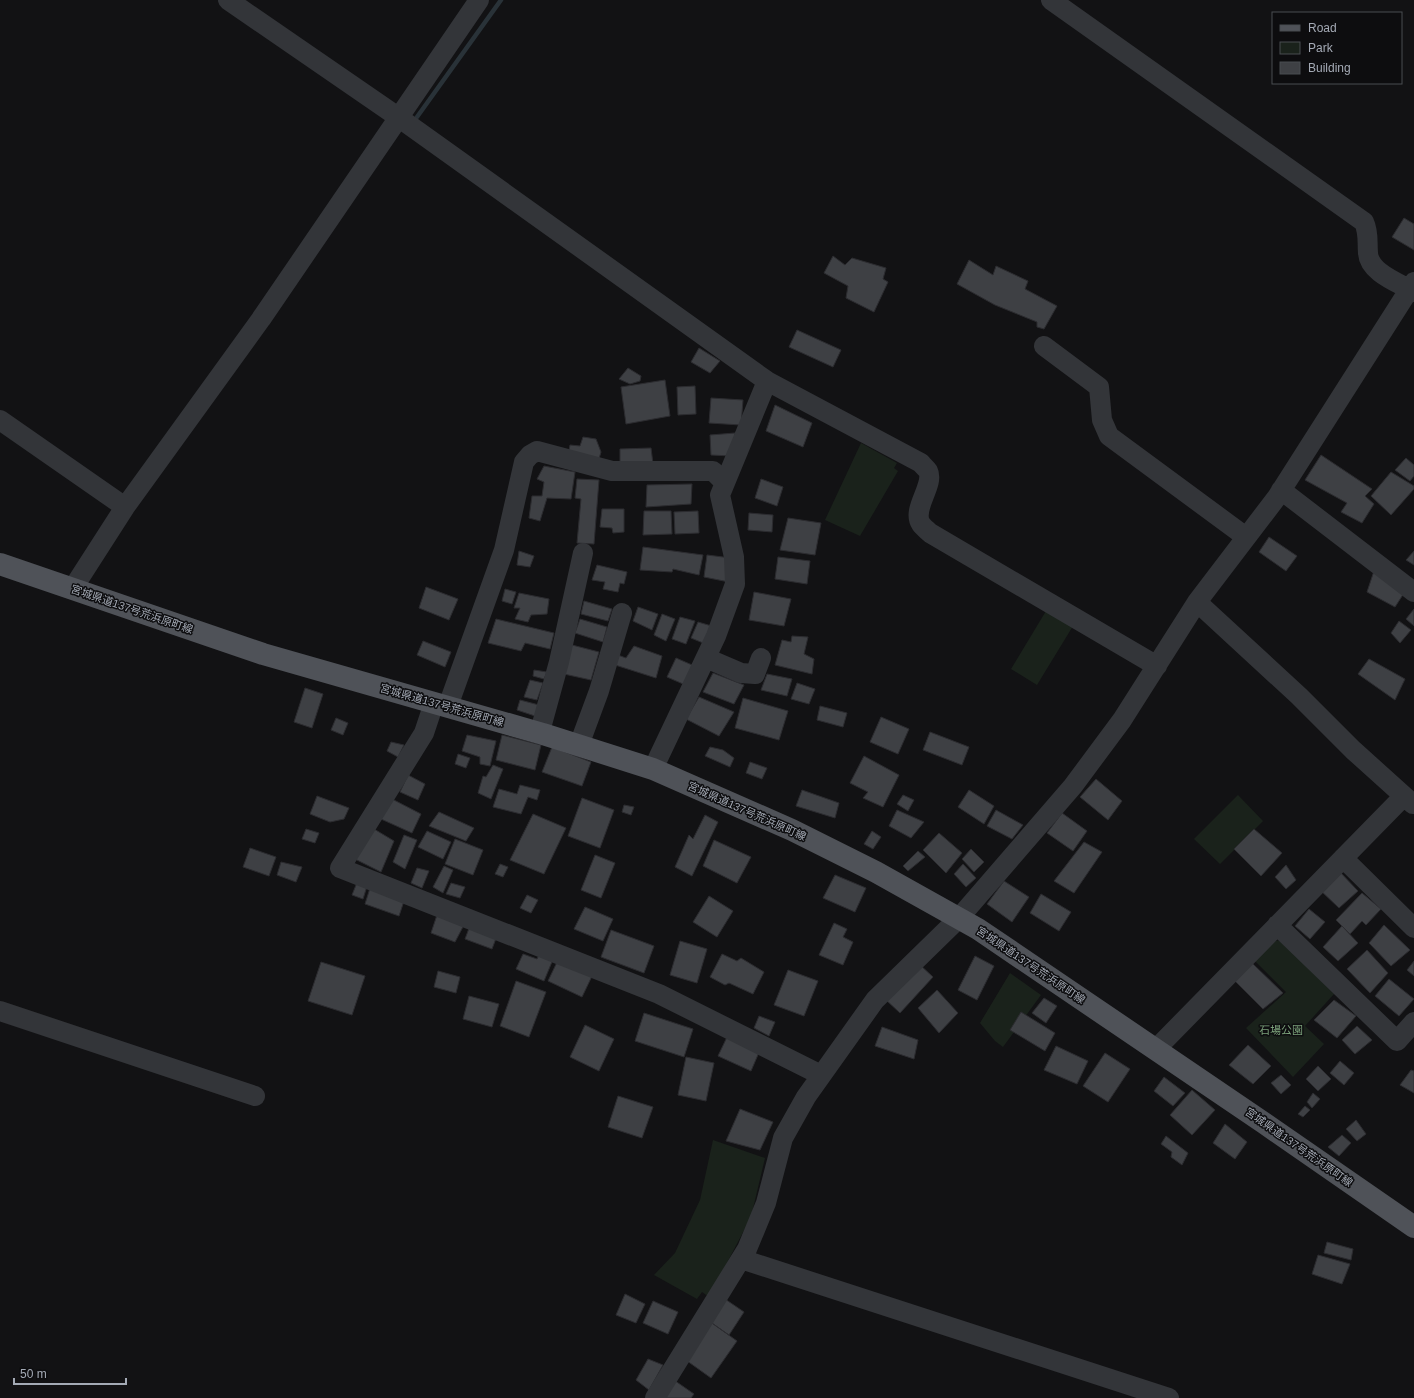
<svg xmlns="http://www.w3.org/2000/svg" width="1414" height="1398" font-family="Arial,'Noto Sans JP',sans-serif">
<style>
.green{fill:#1a221b}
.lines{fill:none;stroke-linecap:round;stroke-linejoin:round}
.stream{stroke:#293238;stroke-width:4.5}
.building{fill:#3e4044;stroke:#2c2c30}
.minor{stroke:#333539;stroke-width:20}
.major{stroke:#4f5258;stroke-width:22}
.labels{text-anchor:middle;stroke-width:3;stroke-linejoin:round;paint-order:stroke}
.street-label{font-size:11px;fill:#a4aab5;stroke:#0d0d0f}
.park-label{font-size:11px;fill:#7ba07a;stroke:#0d0d0f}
</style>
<rect width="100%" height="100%" fill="#121214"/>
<path class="green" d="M 861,443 L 897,463 L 894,468 L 898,471 L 860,536 L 825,520 Z
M 1046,611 L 1073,626 L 1037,685 L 1011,669 Z
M 1238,795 L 1263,821 L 1220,864 L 1194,839 Z
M 1280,940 L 1334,994 L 1305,1026 L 1324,1044 L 1293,1077 L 1246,1028 L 1286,992 L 1255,961 L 1272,942 Z
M 1010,973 L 1041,995 L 1003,1047 L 995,1041 L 980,1023 Z
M 713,1140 L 765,1158 L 751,1217 L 709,1297 L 702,1292 L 697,1299 L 654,1275 L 675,1253 L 700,1200 Z"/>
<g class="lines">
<path class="stream" d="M 417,117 L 501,0"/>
</g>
<path class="building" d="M 1404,218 L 1414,224 L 1414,250 L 1392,237 Z
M 833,256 L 845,265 L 852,258 L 886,268 L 883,279 L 888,282 L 874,312 L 846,298 L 848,286 L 824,273 Z
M 969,260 L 993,275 L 996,266 L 1028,281 L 1025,289 L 1057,306 L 1044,329 L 1037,327 L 1037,322 L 995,305 L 957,284 Z
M 797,330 L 841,350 L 833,367 L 789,347 Z
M 699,348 L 720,361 L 710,373 L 691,362 Z
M 628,368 L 641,376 L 640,381 L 630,384 L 619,379 Z
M 665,380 L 670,416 L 626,424 L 621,387 Z
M 695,386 L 696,414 L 678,415 L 677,387 Z
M 711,398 L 743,400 L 741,425 L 709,423 Z
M 775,405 L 812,423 L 803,447 L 766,431 Z
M 735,433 L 732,456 L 711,455 L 710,435 Z
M 583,437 L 596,439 L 601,452 L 598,462 L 568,456 L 570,445 L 580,446 Z
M 651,448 L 653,464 L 620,464 L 620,449 Z
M 1321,455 L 1372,489 L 1365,496 L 1374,504 L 1362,523 L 1341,512 L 1347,503 L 1305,480 Z
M 1406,458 L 1414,465 L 1414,476 L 1410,481 L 1395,470 Z
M 544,466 L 575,472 L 571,499 L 547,498 L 540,521 L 529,518 L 532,496 L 542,496 L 544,482 L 537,479 Z
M 1391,472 L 1414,486 L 1414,489 L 1391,515 L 1371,496 Z
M 577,479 L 599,480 L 594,544 L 577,543 L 581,499 L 575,498 Z
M 761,479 L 783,487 L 777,506 L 755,498 Z
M 692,484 L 691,504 L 646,507 L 647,485 Z
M 602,509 L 624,509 L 624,532 L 613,533 L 612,528 L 600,527 Z
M 644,511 L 671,511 L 672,534 L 643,535 Z
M 698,511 L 699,533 L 675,534 L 674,512 Z
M 749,513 L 773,515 L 772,532 L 748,530 Z
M 788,518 L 821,523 L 815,555 L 780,550 Z
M 1269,537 L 1297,556 L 1286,571 L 1259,552 Z
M 643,547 L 703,555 L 699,575 L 673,569 L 672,572 L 640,570 Z
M 519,551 L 534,556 L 530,567 L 517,565 Z
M 1414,551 L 1414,565 L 1406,560 Z
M 707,555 L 731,558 L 729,582 L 704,577 Z
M 778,557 L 810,561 L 807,584 L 775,579 Z
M 597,565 L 627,572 L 624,584 L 620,583 L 618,592 L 603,589 L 605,582 L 592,580 Z
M 1374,571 L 1404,593 L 1395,607 L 1367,592 Z
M 426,587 L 458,599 L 449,620 L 419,608 Z
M 505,589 L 516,592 L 512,604 L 502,601 Z
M 754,592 L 791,599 L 784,626 L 749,620 Z
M 519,593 L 549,599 L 547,614 L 531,615 L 528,622 L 515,619 L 520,608 L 514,608 Z
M 584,601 L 612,609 L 608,621 L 581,614 Z
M 638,607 L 658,614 L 652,630 L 633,621 Z
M 1414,609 L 1414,626 L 1406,619 Z
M 662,614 L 675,619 L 666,641 L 654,635 Z
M 680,617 L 695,621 L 686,644 L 672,639 Z
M 496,619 L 554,633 L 550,649 L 525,643 L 521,651 L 488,643 Z
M 580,619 L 607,627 L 603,642 L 575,633 Z
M 1399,621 L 1411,630 L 1400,643 L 1391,633 Z
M 698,622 L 715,627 L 708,645 L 691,638 Z
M 792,636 L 808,637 L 804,654 L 814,659 L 812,674 L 775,665 L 782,640 L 791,642 Z
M 423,641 L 451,652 L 445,667 L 417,655 Z
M 572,645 L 599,652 L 591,680 L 564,674 Z
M 634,646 L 662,656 L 656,678 L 612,664 L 615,654 L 626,658 Z
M 676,658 L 699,668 L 690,687 L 667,677 Z
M 1369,659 L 1405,679 L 1395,700 L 1358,674 Z
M 534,670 L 547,672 L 544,679 L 533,676 Z
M 713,673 L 744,685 L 734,704 L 703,692 Z
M 767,674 L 792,679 L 787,696 L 761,690 Z
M 530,680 L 543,683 L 537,700 L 524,697 Z
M 797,683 L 815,689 L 809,704 L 791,699 Z
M 305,688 L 323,694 L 312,728 L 294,722 Z
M 699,697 L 734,712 L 719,736 L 686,719 Z
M 743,698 L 788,711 L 779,740 L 735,728 Z
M 520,700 L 539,705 L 535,716 L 517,710 Z
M 820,706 L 847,713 L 843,727 L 817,720 Z
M 881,717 L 909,729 L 898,754 L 870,742 Z
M 336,718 L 348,723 L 343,735 L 331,730 Z
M 930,732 L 969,747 L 962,765 L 923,750 Z
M 467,735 L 496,741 L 490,766 L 480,764 L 480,757 L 462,751 Z
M 502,735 L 541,745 L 535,770 L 496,760 Z
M 391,742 L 404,745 L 398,757 L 387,751 Z
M 552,747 L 591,762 L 582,786 L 542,772 Z
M 710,747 L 723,750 L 734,758 L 730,767 L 705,756 Z
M 458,754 L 470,758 L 466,768 L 455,764 Z
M 864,756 L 899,775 L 883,807 L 863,798 L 868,792 L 850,783 Z
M 750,762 L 767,768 L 762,779 L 746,773 Z
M 493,765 L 503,769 L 491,799 L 478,793 L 483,776 L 486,777 Z
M 408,775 L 425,784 L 418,800 L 400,792 Z
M 1096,779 L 1122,801 L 1108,820 L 1080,797 Z
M 520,785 L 540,790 L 537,800 L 528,797 L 521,814 L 493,807 L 499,789 L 517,794 Z
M 802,790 L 839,803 L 835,818 L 796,806 Z
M 969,790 L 994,806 L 984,824 L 958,807 Z
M 903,795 L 914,800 L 908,811 L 897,804 Z
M 317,796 L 349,808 L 344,819 L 330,822 L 310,814 Z
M 582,798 L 614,810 L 600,848 L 568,836 Z
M 392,799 L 421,814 L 412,833 L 381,819 Z
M 624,805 L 634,807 L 631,815 L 622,812 Z
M 897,810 L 924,822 L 911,838 L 889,826 Z
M 996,810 L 1023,825 L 1012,839 L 987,826 Z
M 439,812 L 474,828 L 466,841 L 429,826 Z
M 1062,813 L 1087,831 L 1073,851 L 1047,833 Z
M 533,814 L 566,828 L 544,874 L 510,860 Z
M 705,815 L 718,822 L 692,876 L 675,867 L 689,835 L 693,839 Z
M 306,829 L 319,833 L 315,843 L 302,839 Z
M 374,829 L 394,841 L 381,872 L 355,859 Z
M 1254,829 L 1282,853 L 1261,876 L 1234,849 Z
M 427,831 L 451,842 L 443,859 L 418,847 Z
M 872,831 L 881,837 L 873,849 L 864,844 Z
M 939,833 L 962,853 L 946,873 L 923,850 Z
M 404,835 L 417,840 L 405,869 L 393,862 Z
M 455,839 L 483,850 L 473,875 L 445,864 Z
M 714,840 L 751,857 L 737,883 L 703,866 Z
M 1084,842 L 1102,852 L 1074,893 L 1054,881 Z
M 250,848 L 276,857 L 269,876 L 243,867 Z
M 971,849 L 984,862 L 974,872 L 962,859 Z
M 918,851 L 925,857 L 908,871 L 903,866 Z
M 595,855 L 615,863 L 601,898 L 581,890 Z
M 281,862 L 302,867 L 296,882 L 277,875 Z
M 500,864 L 508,867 L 503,877 L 495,874 Z
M 963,864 L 976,878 L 966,887 L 954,874 Z
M 1286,865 L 1296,880 L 1286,889 L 1275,877 Z
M 444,866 L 453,870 L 443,893 L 433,887 Z
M 417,868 L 429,871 L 422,888 L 411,883 Z
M 1339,871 L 1358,891 L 1339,908 L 1319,889 Z
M 835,875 L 866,888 L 855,912 L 823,898 Z
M 358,880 L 368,883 L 363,899 L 352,895 Z
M 1004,881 L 1029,897 L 1012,922 L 987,904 Z
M 451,883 L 465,887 L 460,898 L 446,894 Z
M 371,885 L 405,898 L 399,916 L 365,904 Z
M 1362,893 L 1381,909 L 1366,925 L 1362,921 L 1350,934 L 1336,920 Z
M 1041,894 L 1071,912 L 1059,931 L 1030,913 Z
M 527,895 L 538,900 L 531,913 L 520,908 Z
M 709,896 L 733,911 L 717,937 L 693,922 Z
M 585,907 L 613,919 L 603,941 L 574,929 Z
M 1309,909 L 1325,922 L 1310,939 L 1295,926 Z
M 438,912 L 465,923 L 455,942 L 431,933 Z
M 471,923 L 498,933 L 492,949 L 465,939 Z
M 834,923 L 847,929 L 843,937 L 853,942 L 843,965 L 819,955 Z
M 1384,925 L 1410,950 L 1391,966 L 1369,943 Z
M 1342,926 L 1358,943 L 1338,961 L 1323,947 Z
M 611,930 L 654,946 L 644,973 L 601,957 Z
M 680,941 L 707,949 L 697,983 L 670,975 Z
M 1367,950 L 1388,973 L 1370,993 L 1347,969 Z
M 541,951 L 554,957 L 544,981 L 516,969 L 523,954 L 537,959 Z
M 722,954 L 737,961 L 741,958 L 764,972 L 753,994 L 729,983 L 725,985 L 710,977 Z
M 975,956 L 994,966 L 977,1000 L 958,990 Z
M 559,958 L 593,974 L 582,997 L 548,981 Z
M 1414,961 L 1414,976 L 1407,970 Z
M 321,962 L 365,976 L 352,1015 L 308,1001 Z
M 918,963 L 933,977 L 900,1013 L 885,999 Z
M 1252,963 L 1283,993 L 1263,1009 L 1234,980 Z
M 788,970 L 818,981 L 804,1016 L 774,1005 Z
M 438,971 L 460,977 L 456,993 L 434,987 Z
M 1389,979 L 1414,999 L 1399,1016 L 1375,996 Z
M 516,981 L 546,992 L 529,1037 L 500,1026 Z
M 937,990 L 958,1013 L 939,1033 L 918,1008 Z
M 469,996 L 499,1004 L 492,1027 L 463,1019 Z
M 1044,998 L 1057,1006 L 1046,1023 L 1032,1013 Z
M 1334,1000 L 1356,1016 L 1337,1038 L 1314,1020 Z
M 1021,1012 L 1055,1033 L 1045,1051 L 1010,1030 Z
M 644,1013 L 693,1029 L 684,1057 L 635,1041 Z
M 759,1016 L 775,1022 L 769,1036 L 754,1028 Z
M 585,1025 L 614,1039 L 599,1071 L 570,1057 Z
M 1357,1026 L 1372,1040 L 1355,1054 L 1342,1040 Z
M 882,1027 L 918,1040 L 914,1059 L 875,1046 Z
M 728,1035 L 760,1050 L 751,1071 L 718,1056 Z
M 1248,1045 L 1271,1066 L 1253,1084 L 1229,1065 Z
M 1056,1046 L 1088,1061 L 1077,1084 L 1044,1070 Z
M 1105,1053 L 1130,1069 L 1108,1102 L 1083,1086 Z
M 686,1057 L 714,1063 L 706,1101 L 678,1095 Z
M 1340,1061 L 1354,1073 L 1344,1085 L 1330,1073 Z
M 1318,1066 L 1331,1079 L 1318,1091 L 1306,1079 Z
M 1411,1070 L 1414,1071 L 1414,1093 L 1400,1085 Z
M 1281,1075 L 1291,1085 L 1281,1094 L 1271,1083 Z
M 1164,1077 L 1185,1093 L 1173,1106 L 1154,1091 Z
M 1192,1090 L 1215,1110 L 1192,1135 L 1170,1115 Z
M 1313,1093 L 1320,1099 L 1312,1108 L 1307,1102 Z
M 618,1096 L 653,1107 L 642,1138 L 608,1127 Z
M 1305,1106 L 1310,1110 L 1303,1117 L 1298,1114 Z
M 740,1109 L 773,1122 L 760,1150 L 726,1141 Z
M 1356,1120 L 1366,1134 L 1357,1141 L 1346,1129 Z
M 1225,1124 L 1247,1142 L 1235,1159 L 1213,1143 Z
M 1342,1135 L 1351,1143 L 1339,1156 L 1328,1147 Z
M 1166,1136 L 1188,1153 L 1182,1165 L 1171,1157 L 1172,1152 L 1161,1144 Z
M 1327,1242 L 1353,1249 L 1351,1260 L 1324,1253 Z
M 1318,1255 L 1350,1264 L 1342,1284 L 1312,1274 Z
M 625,1294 L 645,1304 L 636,1323 L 616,1315 Z
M 725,1299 L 744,1312 L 729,1335 L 709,1321 Z
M 653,1301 L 678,1312 L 668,1334 L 643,1323 Z
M 709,1321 L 737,1341 L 711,1378 L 683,1358 Z
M 648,1359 L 663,1365 L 649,1390 L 636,1380 Z
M 671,1378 L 694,1394 L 691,1398 L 657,1398 Z"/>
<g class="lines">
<path class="minor" d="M 228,0 L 398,117 L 767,381 L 921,463 C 923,466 926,468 928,471 C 935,485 911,509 921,524 C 923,527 927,530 930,533 L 1157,666
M 1051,0 L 1364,222 C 1369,233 1367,241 1368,253 C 1369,273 1400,283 1414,292
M 1044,346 L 1099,387 L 1102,420 L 1109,436 L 1246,537
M 0,420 L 125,507
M 1281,490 L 1414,592
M 73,588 L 125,507 L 261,319 L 479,0
M 1197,602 L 1299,696 L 1353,750 L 1413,804
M 706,658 L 741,673 L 755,674 L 761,658
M 434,703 L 424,733 L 340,868 L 659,994 L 821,1075
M 448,706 L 504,550 L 524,462 L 530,455 L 537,451 L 612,471 L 713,471 L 724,482
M 542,724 L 559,662 L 583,553
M 582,737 L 599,691 L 622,613
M 653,769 L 716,636 L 735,584 L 734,557 L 720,495 L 767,381
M 1343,858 L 1414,928
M 1277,925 L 1397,1041 L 1414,1022
M 0,1011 L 255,1096
M 1156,1049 L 1404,796
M 741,1259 L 1169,1398
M 655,1398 L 747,1249 L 766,1203 L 783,1138 L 806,1097 L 875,1000 L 959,918 L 1073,786 L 1122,720 L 1197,602 L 1277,497 L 1414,282"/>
<path class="major" d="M 0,564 L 263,654 L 543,734 L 653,769 L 792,830 L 876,872 L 978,929 L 1264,1123 L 1414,1227"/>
</g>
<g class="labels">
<g class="street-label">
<text transform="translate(132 609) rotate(19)" y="4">宮城県道137号荒浜原町線</text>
<text transform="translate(442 705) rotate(16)" y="4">宮城県道137号荒浜原町線</text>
<text transform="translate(747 811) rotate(24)" y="4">宮城県道137号荒浜原町線</text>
<text transform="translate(1031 965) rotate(34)" y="4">宮城県道137号荒浜原町線</text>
<text transform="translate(1299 1147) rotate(35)" y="4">宮城県道137号荒浜原町線</text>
</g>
<g class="park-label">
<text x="1281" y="1034">石場公園</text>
</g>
</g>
<rect x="1272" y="12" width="130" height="72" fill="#0d0d0f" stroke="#494c51"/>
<rect x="1280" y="25" width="20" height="6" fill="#4f5258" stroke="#494c51"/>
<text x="1308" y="32" font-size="12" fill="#a4aab5">Road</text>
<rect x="1280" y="42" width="20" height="12" fill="#1a221b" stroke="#494c51"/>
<text x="1308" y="52" font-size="12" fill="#a4aab5">Park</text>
<rect x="1280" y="62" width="20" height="12" fill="#3e4044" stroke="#494c51"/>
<text x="1308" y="72" font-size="12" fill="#a4aab5">Building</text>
<path d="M14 1378v6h112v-6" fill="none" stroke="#a4aab5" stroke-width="2"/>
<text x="20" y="1378" font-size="12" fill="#a4aab5" stroke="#0d0d0f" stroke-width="3" paint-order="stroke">50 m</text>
</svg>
